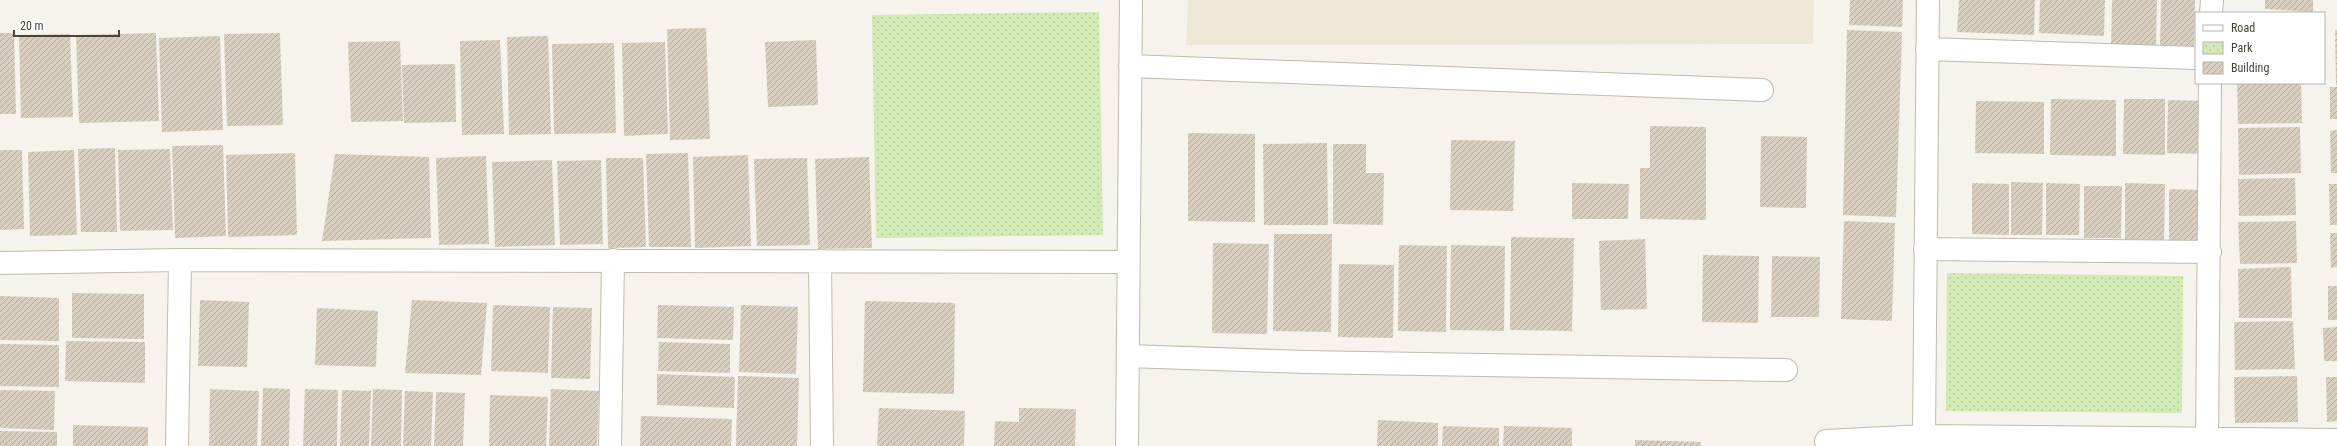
<svg xmlns="http://www.w3.org/2000/svg" width="2337" height="446" font-family="'Roboto Condensed',sans-serif">
<style>
.education{fill:#efe8d6}
.park{fill:url(#park-dots)}
.building{fill:url(#building-hatch)}
.lines{fill:none;stroke-linecap:round;stroke-linejoin:round}
.minor-casing{stroke:#c2bbae;stroke-width:24}
.minor{stroke:#fff;stroke-width:22}
</style>
<defs>
<pattern id="park-dots" width="8" height="8" patternUnits="userSpaceOnUse"><rect width="8" height="8" fill="#d2eab5"/><path d="M2 2h.1M6 6h.1" fill="none" stroke="#b6ca9c" stroke-width="1.8" stroke-linecap="round"/></pattern>
<pattern id="building-hatch" width="6" height="6" patternUnits="userSpaceOnUse"><rect width="6" height="6" fill="#d8cfc1"/><path d="M-1 1l2-2M0 6l6-6M5 7l2-2" fill="none" stroke="#b1aa9e"/></pattern>
</defs>
<rect width="100%" height="100%" fill="#f6f3ec"/>
<path class="education" d="M 1188,0 L 1814,0 L 1813,44 L 1186,45 Z"/>
<path class="park" d="M 1099,12 L 1103,235 L 876,238 L 872,15 Z
M 1947,273 L 2183,276 L 2182,413 L 1946,411 Z"/>
<path class="building" d="M 1850,0 L 1903,0 L 1902,27 L 1849,25 Z
M 1959,0 L 2035,0 L 2034,35 L 1957,32 Z
M 2040,0 L 2105,0 L 2104,36 L 2039,33 Z
M 2112,0 L 2157,0 L 2156,48 L 2111,46 Z
M 2161,0 L 2195,0 L 2194,48 L 2160,47 Z
M 2265,0 L 2313,0 L 2313,12 L 2265,9 Z
M 706,28 L 710,139 L 670,140 L 667,29 Z
M 1847,30 L 1902,32 L 1896,217 L 1843,215 Z
M 2335,30 L 2337,30 L 2337,85 L 2336,85 Z
M 0,33 L 14,33 L 16,114 L 0,114 Z
M 156,33 L 159,121 L 79,123 L 76,35 Z
M 280,33 L 283,125 L 227,126 L 224,34 Z
M 70,34 L 73,117 L 21,118 L 19,35 Z
M 220,36 L 223,130 L 162,132 L 159,38 Z
M 548,36 L 551,134 L 509,135 L 507,37 Z
M 500,40 L 504,134 L 462,135 L 460,41 Z
M 816,40 L 818,105 L 768,107 L 765,42 Z
M 400,41 L 403,121 L 351,122 L 348,42 Z
M 665,42 L 668,134 L 624,136 L 622,43 Z
M 614,43 L 616,133 L 554,134 L 552,44 Z
M 455,64 L 456,122 L 404,123 L 402,65 Z
M 2237,83 L 2301,83 L 2302,123 L 2238,124 Z
M 2330,87 L 2337,87 L 2337,119 L 2330,119 Z
M 2051,99 L 2116,100 L 2116,156 L 2050,155 Z
M 2124,99 L 2165,99 L 2165,155 L 2123,154 Z
M 2168,100 L 2205,101 L 2204,154 L 2167,153 Z
M 1976,101 L 2044,102 L 2044,154 L 1975,153 Z
M 1650,126 L 1706,127 L 1706,220 L 1640,219 L 1640,168 L 1650,168 Z
M 2300,127 L 2301,173 L 2239,175 L 2238,128 Z
M 2337,130 L 2337,173 L 2331,173 L 2330,131 Z
M 1188,133 L 1255,134 L 1255,222 L 1188,221 Z
M 1761,136 L 1807,137 L 1806,208 L 1760,207 Z
M 1451,140 L 1515,141 L 1513,211 L 1450,210 Z
M 1327,143 L 1328,225 L 1264,225 L 1263,144 Z
M 1333,144 L 1366,144 L 1366,173 L 1384,173 L 1383,225 L 1333,224 Z
M 223,145 L 226,236 L 175,238 L 172,146 Z
M 115,148 L 117,232 L 81,232 L 78,149 Z
M 170,149 L 173,230 L 120,231 L 118,150 Z
M 0,150 L 22,150 L 24,229 L 0,230 Z
M 74,150 L 77,235 L 30,236 L 28,152 Z
M 295,153 L 297,235 L 228,237 L 226,155 Z
M 688,153 L 691,247 L 649,247 L 646,154 Z
M 335,154 L 429,157 L 431,238 L 322,241 Z
M 748,155 L 751,246 L 695,248 L 693,157 Z
M 486,156 L 489,244 L 439,245 L 436,158 Z
M 869,157 L 872,248 L 818,249 L 815,159 Z
M 606,158 L 643,158 L 646,247 L 608,248 Z
M 807,158 L 810,245 L 757,246 L 754,159 Z
M 552,160 L 555,245 L 495,247 L 492,162 Z
M 601,160 L 603,244 L 560,245 L 557,161 Z
M 2295,178 L 2296,215 L 2239,216 L 2238,179 Z
M 2011,182 L 2043,183 L 2042,235 L 2011,235 Z
M 1572,183 L 1629,184 L 1628,219 L 1572,219 Z
M 1972,183 L 2009,184 L 2009,235 L 1972,234 Z
M 2046,183 L 2080,184 L 2079,235 L 2046,235 Z
M 2125,183 L 2165,184 L 2164,244 L 2125,244 Z
M 2329,184 L 2337,184 L 2337,225 L 2330,225 Z
M 2084,186 L 2122,186 L 2121,238 L 2084,238 Z
M 2169,189 L 2201,190 L 2201,241 L 2169,241 Z
M 1844,221 L 1895,223 L 1892,321 L 1841,319 Z
M 2296,221 L 2297,263 L 2240,264 L 2238,222 Z
M 2330,233 L 2337,233 L 2337,267 L 2331,268 Z
M 1274,234 L 1332,234 L 1331,332 L 1273,331 Z
M 1511,237 L 1574,238 L 1572,331 L 1510,330 Z
M 1645,239 L 1647,309 L 1601,310 L 1599,241 Z
M 1213,243 L 1269,244 L 1267,334 L 1212,333 Z
M 1399,245 L 1447,246 L 1446,332 L 1398,331 Z
M 1451,245 L 1505,246 L 1504,331 L 1450,330 Z
M 1703,255 L 1759,256 L 1758,323 L 1702,322 Z
M 1772,256 L 1820,257 L 1819,317 L 1771,317 Z
M 1339,264 L 1394,265 L 1393,338 L 1338,337 Z
M 2291,267 L 2292,318 L 2239,318 L 2238,269 Z
M 2328,286 L 2337,286 L 2337,320 L 2328,320 Z
M 72,293 L 144,294 L 144,339 L 72,338 Z
M 0,296 L 59,298 L 59,341 L 0,340 Z
M 200,300 L 249,302 L 247,367 L 198,366 Z
M 412,300 L 487,303 L 481,375 L 405,373 Z
M 865,301 L 955,303 L 954,394 L 863,392 Z
M 493,305 L 550,307 L 548,373 L 491,371 Z
M 658,305 L 734,307 L 733,340 L 657,338 Z
M 741,305 L 798,307 L 796,374 L 739,372 Z
M 553,307 L 592,308 L 590,379 L 551,378 Z
M 317,308 L 378,311 L 376,367 L 315,365 Z
M 2293,321 L 2295,369 L 2235,370 L 2234,322 Z
M 2337,327 L 2337,361 L 2324,361 L 2323,328 Z
M 66,341 L 145,342 L 145,383 L 65,381 Z
M 659,342 L 730,344 L 730,373 L 658,371 Z
M 0,344 L 59,345 L 59,387 L 0,386 Z
M 657,374 L 735,377 L 734,408 L 657,405 Z
M 738,376 L 799,378 L 797,446 L 736,446 Z
M 2297,376 L 2298,422 L 2235,423 L 2234,377 Z
M 2326,377 L 2337,377 L 2337,421 L 2327,422 Z
M 263,388 L 290,389 L 289,446 L 261,446 Z
M 210,389 L 259,391 L 257,446 L 209,446 Z
M 305,389 L 338,390 L 337,446 L 303,446 Z
M 373,389 L 402,390 L 401,446 L 371,446 Z
M 551,389 L 599,391 L 597,446 L 549,446 Z
M 0,390 L 55,391 L 54,430 L 0,428 Z
M 342,390 L 371,391 L 369,446 L 340,446 Z
M 405,391 L 433,392 L 431,446 L 403,446 Z
M 436,392 L 465,393 L 463,446 L 434,446 Z
M 490,395 L 548,397 L 546,446 L 489,446 Z
M 879,408 L 965,411 L 964,446 L 877,446 Z
M 1019,408 L 1076,409 L 1075,446 L 994,446 L 995,421 L 1019,422 Z
M 641,416 L 732,419 L 731,446 L 640,446 Z
M 1378,420 L 1438,423 L 1438,446 L 1377,446 Z
M 73,425 L 148,427 L 148,446 L 73,446 Z
M 1443,426 L 1499,428 L 1499,446 L 1442,446 Z
M 1504,426 L 1572,428 L 1572,446 L 1503,446 Z
M 0,431 L 57,432 L 57,446 L 0,446 Z
M 1635,440 L 1701,442 L 1701,446 L 1635,446 Z"/>
<g class="lines">
<defs>
<path id="minor" d="M 2211,13 L 2212,0
M 1927,49 L 2196,58
M 1130,66 L 1762,90
M 1925,249 L 2210,252
M 820,261 L 822,446
M 0,263 L 180,260 L 1128,262
M 1128,356 L 1305,362 L 1786,370
M 1924,436 L 1928,0
M 1826,441 L 1924,436 L 2337,440
M 177,446 L 180,260
M 610,446 L 613,260
M 1127,446 L 1131,0
M 2207,446 L 2210,83"/>
</defs>
<use href="#minor" class="minor-casing"/>
<use href="#minor" class="minor"/>
</g>
<rect x="2195" y="12" width="130" height="72" fill="#ffffff" stroke="#b7b4b0"/>
<rect x="2203" y="25" width="20" height="6" fill="#ffffff" stroke="#b7b4b0"/>
<text x="2231" y="32" font-size="12" fill="#4b4439">Road</text>
<rect x="2203" y="42" width="20" height="12" fill="url(#park-dots)" stroke="#b7b4b0"/>
<text x="2231" y="52" font-size="12" fill="#4b4439">Park</text>
<rect x="2203" y="62" width="20" height="12" fill="url(#building-hatch)" stroke="#b7b4b0"/>
<text x="2231" y="72" font-size="12" fill="#4b4439">Building</text>
<path d="M14 30v6h105v-6" fill="none" stroke="#4b4439" stroke-width="2"/>
<text x="20" y="30" font-size="12" fill="#4b4439" stroke="#ffffff" stroke-width="3" paint-order="stroke">20 m</text>
</svg>
